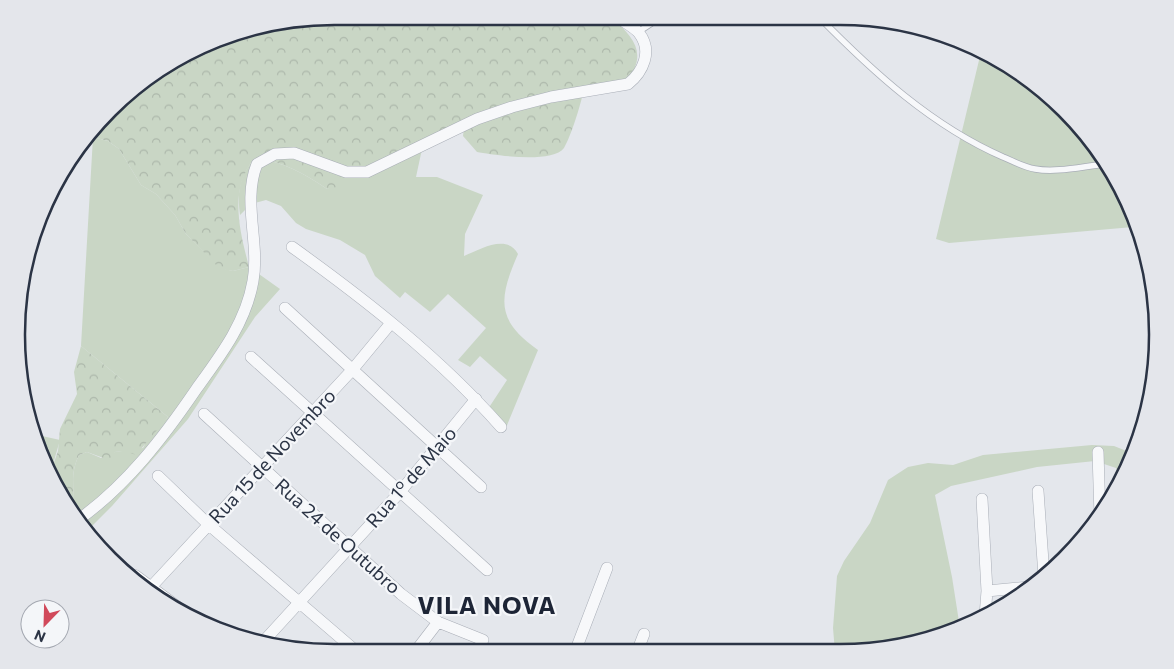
<svg xmlns="http://www.w3.org/2000/svg" width="1174" height="669" font-family="Commissioner,sans-serif">
<style>
.grass{fill:#c9d6c5}
.forest{fill:url(#forest-crowns)}
.lines{fill:none;stroke-linecap:round;stroke-linejoin:round}
.lane-casing{stroke:#a9aeb7;stroke-width:7}
.street-casing{stroke:#a9aeb7;stroke-width:12}
.secondary-casing{stroke:#a9aeb7;stroke-width:16}
.lane{stroke:#f7f8fa;stroke-width:5.5}
.street{stroke:#f7f8fa;stroke-width:11}
.secondary{stroke:#fff;stroke-width:15}
.labels{text-anchor:middle;stroke-width:4.5;stroke-linejoin:round;paint-order:stroke}
.street-label{font-size:19px;fill:#2b3445;stroke:#f4f6f9}
.district-label{font-size:24px;font-weight:bold;letter-spacing:1px;fill:#1d2536;stroke:#f4f6f9}
.rim{fill:none;stroke:#2b3445;stroke-width:2.5}
</style>
<defs>
<pattern id="forest-crowns" width="20" height="18" patternUnits="userSpaceOnUse" patternTransform="scale(1.25)"><rect width="20" height="18" fill="#c9d6c5"/><path d="M2 6a3 3 0 1 1 6 0M12 15a3 3 0 1 1 6 0" fill="none" stroke="#adb8ab"/></pattern>
</defs>
<rect width="100%" height="100%" fill="#e4e7ec"/>
<path class="grass" d="M 981,52 L 1016,70 L 1104,157 L 1133,227 L 949,243 L 936,239 Z
M 93,137 L 108,141 L 119,149 L 141,185 L 156,194 L 175,215 L 186,234 L 220,268 L 233,271 L 249,267 L 280,289 L 255,317 L 188,419 L 112,506 L 86,532 L 71,508 C 77,490 68,478 79,455 L 87,452 L 101,458 L 115,452 L 143,448 L 149,437 L 168,417 L 81,346 Z
M 422,149 L 416,177 L 437,177 L 483,195 L 465,234 L 464,256 C 479,250 507,233 518,254 C 499,298 495,320 538,350 L 505,430 L 488,409 L 507,380 L 480,356 L 470,367 L 458,360 L 486,328 L 448,294 L 430,312 L 405,292 L 400,298 L 375,276 L 365,255 L 340,240 L 306,229 L 296,223 L 281,206 L 266,200 L 251,204 L 240,215 C 237,193 239,176 255,158 C 283,162 304,173 327,189 Z
M 33,434 L 60,440 L 51,471 L 33,437 Z
M 1092,445 L 1114,446 L 1129,452 L 1119,475 L 1116,468 L 1095,461 L 1037,467 L 951,486 L 935,495 L 952,577 L 960,628 C 922,645 875,652 835,652 L 833,628 L 837,576 L 844,561 L 870,523 L 888,480 L 908,467 L 928,463 L 953,465 L 983,455 Z
M 1017,596 L 999,610 L 987,615 L 992,602 Z"/>
<path class="forest" d="M 335,16 L 611,17 C 634,38 648,52 627,82 L 583,93 C 580,107 571,136 564,148 C 552,164 494,155 477,152 L 463,136 L 464,128 C 426,147 368,183 327,189 C 304,173 283,162 255,158 C 228,188 240,232 249,267 L 233,271 L 220,269 L 186,234 L 175,215 L 156,194 L 141,185 L 119,149 L 108,141 L 93,137 L 92,134 L 141,82 L 232,33 Z
M 81,346 L 168,417 L 136,455 L 125,451 L 115,452 L 109,460 L 87,452 L 79,455 C 68,478 77,490 71,508 L 51,471 L 58,451 L 60,429 L 77,394 L 74,372 Z"/>
<g class="lines">
<defs>
<path id="lane" d="M 819,17 C 873,72 932,126 1003,157 C 1013,161 1023,167 1035,169 C 1057,173 1084,166 1107,164
M 638,32 L 661,17"/>
<path id="street" d="M 292,247 C 366,300 440,358 501,427
M 285,308 L 481,487
M 251,357 L 487,570
M 204,414 L 401,594 L 438,622 L 483,640
M 1098,452 L 1100,516
M 158,476 L 208,524 L 357,652
M 1038,491 L 1044,576
M 982,499 L 987,591 L 985,616
M 78,520 C 127,485 163,438 197,388 C 221,355 246,322 253,281 C 260,243 242,201 257,164 L 275,154 L 294,153 L 346,172 L 367,172 L 477,119 L 512,107 L 551,97 L 628,84 C 643,72 653,51 639,33 C 634,27 624,22 617,17
M 151,587 L 353,369 L 391,323
M 987,591 L 1029,587
M 263,642 L 400,492 L 476,399
M 415,652 L 438,622
M 575,652 L 607,568
M 637,652 L 644,634"/>
<path id="secondary" d="M 134,577 L 177,609"/>
</defs>
<use href="#lane" class="lane-casing"/>
<use href="#street" class="street-casing"/>
<use href="#secondary" class="secondary-casing"/>
<use href="#lane" class="lane"/>
<use href="#street" class="street"/>
<use href="#secondary" class="secondary"/>
</g>
<g class="labels">
<g class="street-label">
<text transform="translate(272 456) rotate(-47)" y="7">Rua 15 de Novembro</text>
<text transform="translate(411 477) rotate(-49)" y="7">Rua 1º de Maio</text>
<text transform="translate(338 536) rotate(42)" y="7">Rua 24 de Outubro</text>
</g>
<g class="district-label">
<text x="487" y="614">VILA NOVA</text>
</g>
</g>
<path d="M0 0H1174V669H0ZM334 25H840A309 309 0 0 1 1149 334V335A309 309 0 0 1 840 644H334A309 309 0 0 1 25 335V334A309 309 0 0 1 334 25Z" fill="#e4e6eb" fill-rule="evenodd"/>
<path class="rim" d="M334 25H840A309 309 0 0 1 1149 334V335A309 309 0 0 1 840 644H334A309 309 0 0 1 25 335V334A309 309 0 0 1 334 25Z"/>
<g transform="translate(45 624) rotate(203)"><circle r="24" fill="#f4f6f9" stroke="#a4a8b1"/>
<path d="M0-4L9 19L0 12L-9 19Z" fill="#d1495b"/>
<text y="-8" font-size="14" font-weight="bold" text-anchor="middle" fill="#2b3445">N</text>
</g>
</svg>
